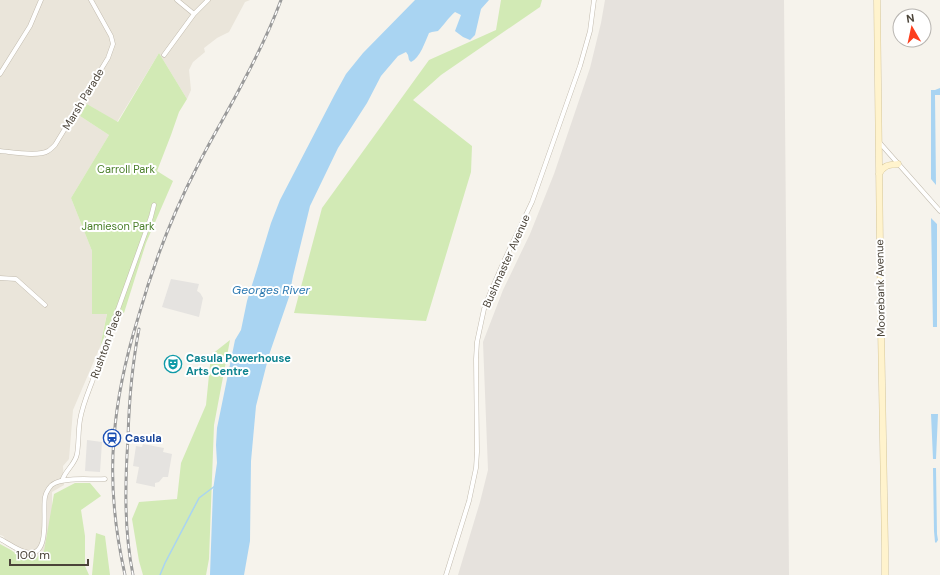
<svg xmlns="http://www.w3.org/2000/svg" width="940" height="575" font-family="'DM Sans',sans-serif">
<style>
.residential{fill:#eae5da}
.industrial{fill:#e6e2dd}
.green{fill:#d2eab5}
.parking{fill:#e5e3e0}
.water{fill:#a9d4f2}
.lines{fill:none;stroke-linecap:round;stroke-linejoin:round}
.stream{stroke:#a9d4f2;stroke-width:1.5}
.street-casing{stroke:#c2bbae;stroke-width:5}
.secondary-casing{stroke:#d6c79b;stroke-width:7}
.street{stroke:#fff;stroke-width:4}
.secondary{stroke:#fff3cd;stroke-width:6}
.rail-casing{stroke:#9a9a9a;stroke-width:3}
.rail{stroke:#fff;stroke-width:1.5;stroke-dasharray:4.5;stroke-linecap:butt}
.labels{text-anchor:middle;stroke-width:4;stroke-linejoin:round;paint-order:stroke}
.street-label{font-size:11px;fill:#4b4439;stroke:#fff}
.park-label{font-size:11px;fill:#4a7f2a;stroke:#fff}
.culture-label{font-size:11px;font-weight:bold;fill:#0d838f;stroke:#fff;text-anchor:start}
.transit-label{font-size:11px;font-weight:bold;fill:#164399;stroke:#fff;text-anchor:start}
.water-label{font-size:12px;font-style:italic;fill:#2e7ab2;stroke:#fff}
</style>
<rect width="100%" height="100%" fill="#f6f3ec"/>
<path class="residential" d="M 0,0 L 250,0 L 245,2 L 229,32 L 217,38 L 204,48 L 205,52 L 193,62 L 189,70 L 191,90 L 187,99 L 159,53 L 117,122 L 87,104 L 80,116 L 109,135 L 71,198 L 92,251 L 92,314 L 107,313 L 100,347 L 73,410 L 69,459 L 63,466 L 64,485 L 52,492 L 52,518 L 48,550 L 38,561 L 22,560 L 3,536 L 0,535 Z"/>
<path class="industrial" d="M 605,0 L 784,0 L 789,575 L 458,575 L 480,502 L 488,470 L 483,342 L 503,290 L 530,234 L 554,174 L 590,68 L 601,23 Z"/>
<path class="green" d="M 501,0 L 542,0 L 540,7 L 441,75 L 413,100 L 472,146 L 471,172 L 426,321 L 294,313 L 322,208 L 429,60 L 496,30 Z
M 159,53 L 187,99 L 179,112 L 171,135 L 157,171 L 173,181 L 146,243 L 124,313 L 114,314 L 100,347 L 107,314 L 92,314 L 92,251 L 71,198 L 109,135 L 80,116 L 87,104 L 118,122 Z
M 230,340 L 214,425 L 209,559 L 206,575 L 143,575 L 139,561 L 132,519 L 139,502 L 177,499 L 181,463 L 206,405 L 211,355 Z
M 75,483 L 90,483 L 101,496 L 81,510 L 85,536 L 85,566 L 89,575 L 0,575 L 0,544 L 11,550 L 22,558 L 36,558 L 44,551 L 54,494 Z
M 96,533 L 105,536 L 110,575 L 92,575 Z"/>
<path class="parking" d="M 171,279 L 199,284 L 197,291 L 200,293 L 203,298 L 199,317 L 162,307 Z
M 87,440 L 102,442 L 100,472 L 85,471 Z
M 143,444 L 164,448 L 163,452 L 172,454 L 168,477 L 163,477 L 159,482 L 155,483 L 155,487 L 136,483 L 139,467 L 133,466 L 136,446 L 142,447 Z"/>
<path class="water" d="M 415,0 L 489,0 L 481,9 L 475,35 L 470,40 L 463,37 L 455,31 L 461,15 L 455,12 C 448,18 444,25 438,31 L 432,32 L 429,33 C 425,42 420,58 411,62 L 409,60 L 408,55 L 406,52 L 398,56 L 381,76 L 367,103 L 338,148 L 310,206 L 293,276 L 289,297 L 269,355 L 256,406 L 251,461 L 250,541 L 244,575 L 210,575 L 213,490 L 217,463 L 216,445 L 217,428 L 235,340 L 241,330 L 247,301 L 257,269 L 271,223 L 280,200 L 335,94 L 346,74 L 363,53 Z
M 940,88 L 940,95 L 935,95 L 936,185 L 931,179 L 931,90 L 935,90 Z
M 931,218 L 937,224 L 937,327 L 933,327 Z
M 931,414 L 938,414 L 936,459 L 933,459 Z
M 933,468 L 936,468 L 937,534 L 938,540 L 936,543 L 935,542 L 934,531 Z"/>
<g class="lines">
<path class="stream" d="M 160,575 L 165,563 L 199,498 L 215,486"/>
<defs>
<path id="street" d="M 177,0 L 194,14
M 164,55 L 194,14 L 208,0
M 0,74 L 30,26 L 41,0
M 879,142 L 940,211
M 0,151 C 12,152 38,157 48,151 C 50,150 53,147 55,145 L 108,58 L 113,44 L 111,36 L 91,0
M 0,278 L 16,279 L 45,305
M 62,481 C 65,470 75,465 77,454 C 79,443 78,432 80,420 C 82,407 87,395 92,382 L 151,217 L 154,205
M 0,539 C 8,543 17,550 25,552 C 52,560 42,511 45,497 C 46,492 50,485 55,483 C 66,477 92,480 105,479
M 446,575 L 469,501 L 476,468 L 477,452 L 476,359 L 477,342 L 484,309 L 491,291 L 505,259 L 532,202 L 580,66 L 590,31 L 594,0"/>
<path id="secondary" d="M 877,0 L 881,328 L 885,548 L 885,575
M 879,174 C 884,165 888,165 898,164"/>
</defs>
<use href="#street" class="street-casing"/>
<use href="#secondary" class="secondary-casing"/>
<use href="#street" class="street"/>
<use href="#secondary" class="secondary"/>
<defs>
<path id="rail" d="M 125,575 C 115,530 110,484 114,438 C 117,397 126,357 138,318 C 153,265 172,215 197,167 C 211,139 227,113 241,86 C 256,58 270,30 281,0
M 133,575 C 124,530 125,484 128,438 C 129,402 132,365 139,329"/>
</defs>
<use href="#rail" class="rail-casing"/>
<use href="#rail" class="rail"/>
</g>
<defs>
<symbol id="theatre-ring" viewBox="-11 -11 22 22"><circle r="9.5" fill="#fff" stroke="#0f9aa8" stroke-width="1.5"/><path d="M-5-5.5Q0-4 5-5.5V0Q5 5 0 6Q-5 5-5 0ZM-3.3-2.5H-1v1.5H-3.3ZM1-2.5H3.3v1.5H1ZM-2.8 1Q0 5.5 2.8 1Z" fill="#0f9aa8"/></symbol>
<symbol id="station-ring" viewBox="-11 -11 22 22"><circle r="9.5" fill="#fff" stroke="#1a4fb4" stroke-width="1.5"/><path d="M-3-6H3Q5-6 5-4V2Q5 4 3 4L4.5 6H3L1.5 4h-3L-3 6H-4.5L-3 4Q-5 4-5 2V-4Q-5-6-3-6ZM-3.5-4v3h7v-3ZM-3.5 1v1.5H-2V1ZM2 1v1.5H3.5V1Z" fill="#1a4fb4"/></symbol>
</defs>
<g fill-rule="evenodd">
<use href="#theatre-ring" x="163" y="354" width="20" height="20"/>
<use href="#station-ring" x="102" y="428" width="20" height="20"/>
</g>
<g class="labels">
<g class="street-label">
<text transform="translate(83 99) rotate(-59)" y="4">Marsh Parade</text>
<text transform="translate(506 261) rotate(-66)" y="4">Bushmaster Avenue</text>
<text transform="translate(880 288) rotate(-91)" y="4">Moorebank Avenue</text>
<text transform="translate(106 344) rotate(-70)" y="4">Rushton Place</text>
</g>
<g class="park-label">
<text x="126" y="173">Carroll Park</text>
<text x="118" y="230">Jamieson Park</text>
</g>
<g class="culture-label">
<text x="186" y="362">Casula Powerhouse<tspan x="186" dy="13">Arts Centre</tspan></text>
</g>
<g class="transit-label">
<text x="125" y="442">Casula</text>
</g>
<g class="water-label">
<text x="271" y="294">Georges River</text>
</g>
</g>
<g transform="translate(912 28) rotate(351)"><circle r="19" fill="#ffffff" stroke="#b7b4b0"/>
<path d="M0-3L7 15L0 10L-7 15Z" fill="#fc3f1d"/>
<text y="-6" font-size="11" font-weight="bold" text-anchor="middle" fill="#4b4439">N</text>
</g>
<path d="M10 559v6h78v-6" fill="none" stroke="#4b4439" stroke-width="2"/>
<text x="16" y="559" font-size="12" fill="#4b4439" stroke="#ffffff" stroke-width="3" paint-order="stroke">100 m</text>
</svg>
